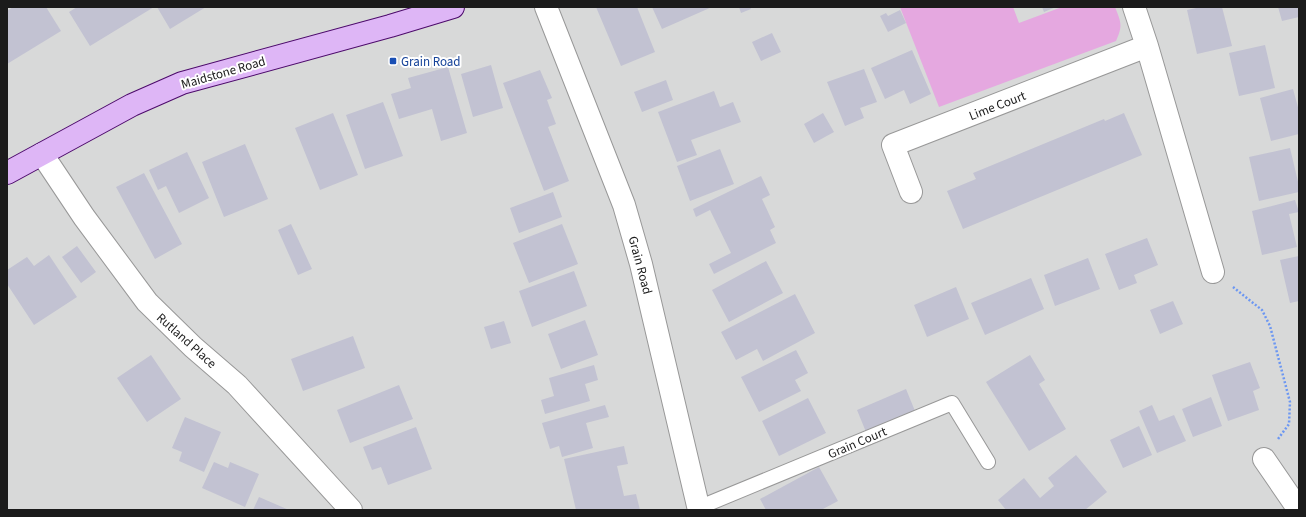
<svg xmlns="http://www.w3.org/2000/svg" width="1306" height="517" font-family="'Source Sans 3',sans-serif">
<style>
.residential{fill:#d8d9d9}
.grass{fill:#e5a8e0}
.building{fill:#c2c2d2}
.lines{fill:none;stroke-linecap:round;stroke-linejoin:round}
.lane-casing{stroke:#989898;stroke-width:16}
.street-casing{stroke:#989898;stroke-width:24}
.secondary-casing{stroke:#4c0a6b;stroke-width:24}
.path{stroke:#6c97f2;stroke-width:2.5;stroke-dasharray:2 2;stroke-linecap:butt}
.lane{stroke:#fff;stroke-width:14}
.street{stroke:#fff;stroke-width:22}
.secondary{stroke:#deb6f6;stroke-width:22}
.transit-dot{fill:#1a4fb4;stroke:#fff;stroke-width:1.5}
.labels{text-anchor:middle;stroke-width:4;stroke-linejoin:round;paint-order:stroke}
.transit-label{font-size:13px;fill:#164399;stroke:#fff;text-anchor:start}
.street-label{font-size:13px;fill:#1b1b1b;stroke:#fff}
</style>
<rect width="100%" height="100%" fill="#e4e1ec"/>
<path class="residential" d="M 7,7 L 1299,7 L 1299,510 L 7,510 Z"/>
<path class="grass" d="M 900,7 L 1013,7 L 1019,23 L 1062,7 L 1115,7 C 1121,22 1123,26 1116,41 L 939,107 Z"/>
<path class="building" d="M 13,7 L 46,7 L 61,31 L 7,64 L 7,11 Z
M 77,7 L 154,7 L 90,46 L 69,12 Z
M 157,7 L 206,7 L 170,29 Z
M 596,7 L 637,7 L 655,52 L 621,66 Z
M 652,7 L 712,7 L 662,29 Z
M 739,7 L 750,7 L 751,9 L 741,13 Z
M 1042,7 L 1056,7 L 1044,12 Z
M 1201,7 L 1222,7 L 1232,46 L 1197,54 L 1187,10 Z
M 1278,7 L 1299,7 L 1299,17 L 1282,21 Z
M 900,10 L 906,23 L 888,32 L 880,16 L 886,13 L 888,16 Z
M 772,33 L 781,52 L 761,61 L 752,42 Z
M 1265,45 L 1275,88 L 1239,96 L 1229,53 Z
M 912,50 L 931,94 L 910,104 L 904,90 L 885,99 L 871,68 Z
M 491,65 L 503,108 L 473,117 L 461,74 Z
M 448,67 L 467,133 L 441,141 L 432,109 L 399,119 L 391,94 L 411,88 L 408,78 Z
M 864,69 L 877,102 L 860,108 L 864,118 L 845,126 L 827,82 Z
M 540,70 L 552,98 L 547,100 L 556,124 L 548,127 L 569,181 L 544,191 L 503,83 Z
M 666,80 L 673,100 L 642,112 L 634,92 Z
M 1293,89 L 1299,111 L 1299,134 L 1271,141 L 1260,98 Z
M 714,91 L 720,107 L 733,102 L 741,122 L 691,140 L 697,155 L 677,162 L 658,112 Z
M 383,102 L 403,156 L 365,169 L 346,115 Z
M 333,113 L 358,175 L 320,190 L 295,128 Z
M 823,113 L 834,132 L 814,143 L 804,124 Z
M 1124,113 L 1142,155 L 963,229 L 947,191 L 976,179 L 973,173 L 1104,119 L 1105,121 Z
M 245,144 L 268,199 L 224,217 L 202,162 Z
M 1290,148 L 1299,186 L 1299,192 L 1259,201 L 1249,157 Z
M 720,149 L 734,184 L 690,201 L 677,166 Z
M 187,152 L 209,198 L 179,213 L 166,186 L 158,190 L 149,170 Z
M 144,173 L 182,244 L 155,259 L 116,187 Z
M 761,176 L 770,195 L 762,199 L 775,227 L 770,230 L 776,243 L 714,274 L 709,264 L 731,253 L 710,210 L 696,217 L 693,209 Z
M 553,192 L 562,217 L 519,233 L 510,208 Z
M 1295,200 L 1299,212 L 1289,214 L 1297,247 L 1262,255 L 1252,211 Z
M 291,224 L 312,269 L 298,275 L 278,230 Z
M 562,224 L 578,264 L 529,283 L 513,243 Z
M 1147,238 L 1158,265 L 1134,275 L 1137,283 L 1119,290 L 1105,254 Z
M 77,246 L 96,272 L 81,283 L 62,257 Z
M 49,255 L 77,297 L 34,325 L 7,284 L 7,270 L 27,257 L 34,266 Z
M 1299,256 L 1299,301 L 1290,303 L 1280,260 Z
M 1088,258 L 1100,289 L 1055,306 L 1044,275 Z
M 766,261 L 783,293 L 729,322 L 712,290 Z
M 574,271 L 587,306 L 532,327 L 519,291 Z
M 1031,278 L 1044,309 L 985,335 L 971,303 Z
M 956,287 L 969,319 L 927,337 L 914,305 Z
M 795,294 L 815,333 L 763,361 L 757,349 L 736,360 L 721,332 Z
M 1173,301 L 1183,324 L 1160,334 L 1150,310 Z
M 585,320 L 598,355 L 561,369 L 548,334 Z
M 504,321 L 511,343 L 491,349 L 484,327 Z
M 353,336 L 365,368 L 303,391 L 291,359 Z
M 796,350 L 808,373 L 795,380 L 801,391 L 759,412 L 741,377 Z
M 151,355 L 181,399 L 147,422 L 117,378 Z
M 1030,355 L 1045,380 L 1039,384 L 1066,429 L 1029,451 L 986,382 Z
M 1250,362 L 1260,388 L 1253,391 L 1259,410 L 1228,421 L 1212,375 Z
M 594,365 L 598,380 L 585,384 L 590,401 L 545,414 L 541,400 L 554,396 L 549,378 Z
M 399,385 L 413,419 L 350,443 L 337,410 Z
M 906,389 L 915,411 L 866,432 L 857,410 Z
M 1211,397 L 1222,426 L 1193,437 L 1182,409 Z
M 808,398 L 826,433 L 779,456 L 762,421 Z
M 605,405 L 609,417 L 586,423 L 593,448 L 562,457 L 559,446 L 550,449 L 542,423 Z
M 1152,405 L 1159,421 L 1174,415 L 1186,441 L 1157,453 L 1139,411 Z
M 185,417 L 221,432 L 204,472 L 179,461 L 182,452 L 172,448 Z
M 1139,426 L 1152,455 L 1123,468 L 1110,440 Z
M 416,427 L 432,469 L 388,485 L 381,467 L 372,470 L 363,447 Z
M 624,446 L 628,464 L 617,466 L 624,496 L 636,494 L 640,510 L 576,510 L 564,459 Z
M 1076,455 L 1107,492 L 1085,510 L 1006,510 L 998,500 L 1024,478 L 1040,498 L 1054,486 L 1048,478 Z
M 214,462 L 228,468 L 230,462 L 259,474 L 245,507 L 202,488 Z
M 819,467 L 838,501 L 821,510 L 766,510 L 760,499 Z
M 259,497 L 289,510 L 253,510 Z"/>
<g class="lines">
<defs>
<path id="lane" d="M 698,508 L 952,403 L 988,462"/>
<path id="street" d="M 546,7 L 624,205 L 641,264 L 699,510
M 1134,7 L 1147,46 L 1213,272
M 42,154 L 84,217 L 147,302 L 193,347 L 237,385 L 351,510
M 911,192 L 893,145 L 1147,46
M 1264,459 L 1299,510"/>
<path id="secondary" d="M 7,173 L 132,105 L 182,83 L 390,26 L 453,7"/>
</defs>
<use href="#lane" class="lane-casing"/>
<use href="#street" class="street-casing"/>
<use href="#secondary" class="secondary-casing"/>
<path class="path" d="M 1233,287 L 1262,310 L 1270,326 L 1290,402 L 1289,424 L 1278,439"/>
<use href="#lane" class="lane"/>
<use href="#street" class="street"/>
<use href="#secondary" class="secondary"/>
</g>
<rect class="transit-dot" x="389" y="57" width="8" height="8" rx="2"/>
<g class="labels">
<g class="transit-label">
<text x="401" y="66">Grain Road</text>
</g>
<g class="street-label">
<text transform="translate(223 72) rotate(-16)" y="5">Maidstone Road</text>
<text transform="translate(997 105) rotate(-21)" y="5">Lime Court</text>
<text transform="translate(641 265) rotate(75)" y="5">Grain Road</text>
<text transform="translate(187 340) rotate(42)" y="5">Rutland Place</text>
<text transform="translate(857 442) rotate(-23)" y="5">Grain Court</text>
</g>
</g>
<rect width="1306" height="517" fill="none" stroke="#1b1b1b" stroke-width="16"/>
</svg>
